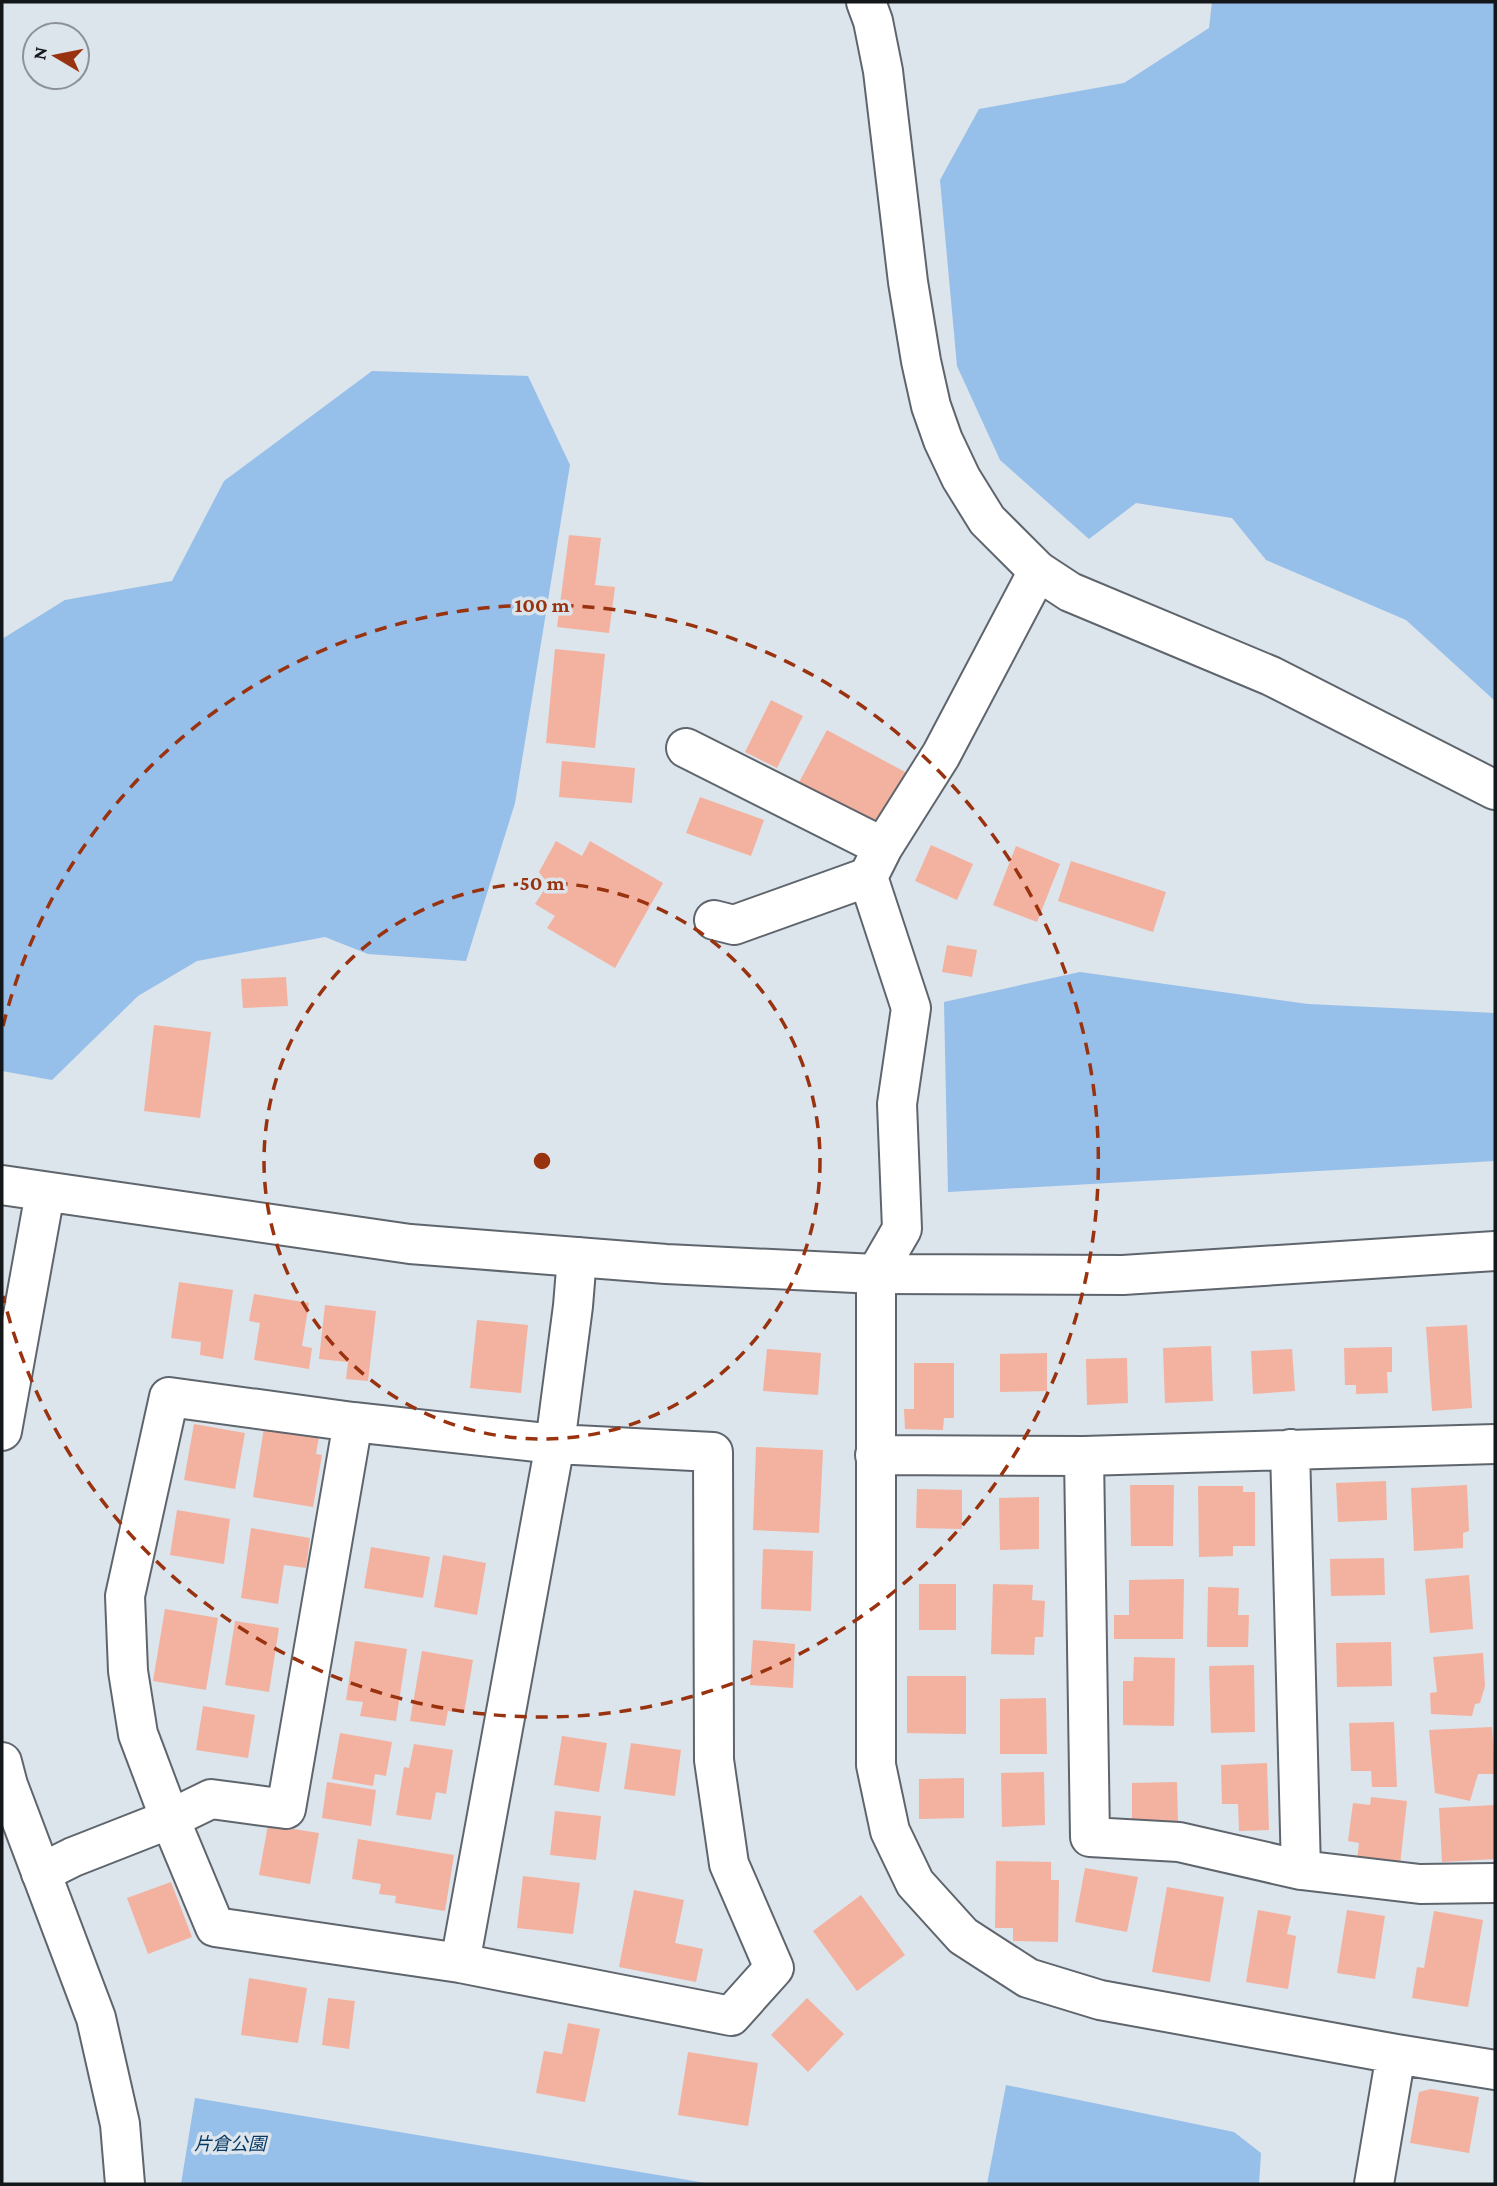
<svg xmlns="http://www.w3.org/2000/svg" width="1497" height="2186" font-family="'Crimson Pro','Noto Sans JP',serif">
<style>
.green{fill:#96bfea}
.building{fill:#f3b29f}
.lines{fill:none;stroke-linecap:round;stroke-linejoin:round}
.minor-casing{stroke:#5f656c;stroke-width:42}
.tertiary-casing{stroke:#5f656c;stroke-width:42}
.minor{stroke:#fff;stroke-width:38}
.tertiary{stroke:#fff;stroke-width:38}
.ring{fill:none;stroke:#99320f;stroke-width:3.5;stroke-dasharray:12 9}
.labels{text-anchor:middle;stroke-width:7;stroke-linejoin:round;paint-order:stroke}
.park-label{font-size:18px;font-style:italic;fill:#073963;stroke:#dce4ec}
.centre{fill:#99320f;stroke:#dce4ec;stroke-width:3.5}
.ring-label{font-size:21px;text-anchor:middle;font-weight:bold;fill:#99320f;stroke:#dce4ec;stroke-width:7;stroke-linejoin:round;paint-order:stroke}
</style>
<rect width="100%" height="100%" fill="#dce4ec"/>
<path class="green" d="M 1212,2 L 1495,2 L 1495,701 L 1406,620 L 1266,560 L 1232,518 L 1136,503 L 1089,539 L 1000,460 L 957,366 L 940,180 L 979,109 L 1124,83 L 1209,28 Z
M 372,371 L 528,376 L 570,465 L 515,803 L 466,961 L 368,954 L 325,937 L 197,961 L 138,996 L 52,1080 L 2,1071 L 2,639 L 65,600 L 172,581 L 224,481 Z
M 1080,972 L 1308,1004 L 1495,1013 L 1495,1161 L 948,1192 L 944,1002 Z
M 1006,2085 L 1234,2132 L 1261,2153 L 1259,2184 L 987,2184 Z
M 195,2098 L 712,2184 L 181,2184 Z"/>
<path class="building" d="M 569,535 L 601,538 L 595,585 L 615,587 L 609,633 L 557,627 Z
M 555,649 L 605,654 L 595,748 L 546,743 Z
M 771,700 L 803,716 L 777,768 L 745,752 Z
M 827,730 L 907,773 L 876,831 L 796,788 Z
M 562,761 L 635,768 L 632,803 L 559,797 Z
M 700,797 L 764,820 L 751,856 L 686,833 Z
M 556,841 L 582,856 L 590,841 L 663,883 L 615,968 L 547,928 L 555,916 L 535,904 L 548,884 L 539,872 Z
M 931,845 L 973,864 L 957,900 L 915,881 Z
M 1016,846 L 1060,864 L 1037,922 L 993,905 Z
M 1071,861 L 1166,892 L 1153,932 L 1058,901 Z
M 947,945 L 977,950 L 972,977 L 942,972 Z
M 286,977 L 288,1006 L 243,1008 L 241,979 Z
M 154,1025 L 211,1032 L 200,1118 L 144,1111 Z
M 179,1282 L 233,1290 L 223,1359 L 200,1355 L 201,1342 L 171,1338 Z
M 254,1294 L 309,1303 L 302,1346 L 312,1348 L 309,1369 L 254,1360 L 260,1323 L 249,1321 Z
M 325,1305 L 376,1311 L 368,1381 L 346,1379 L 348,1362 L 319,1359 Z
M 477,1320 L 528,1325 L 521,1393 L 470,1388 Z
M 1467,1325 L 1472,1408 L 1432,1411 L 1426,1327 Z
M 1211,1346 L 1213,1401 L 1165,1403 L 1163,1348 Z
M 1392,1347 L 1392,1372 L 1387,1372 L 1388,1393 L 1356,1394 L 1356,1385 L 1345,1385 L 1344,1348 Z
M 767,1349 L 821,1353 L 818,1395 L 763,1391 Z
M 1292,1349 L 1295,1391 L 1253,1394 L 1251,1351 Z
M 1047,1353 L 1047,1391 L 1000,1392 L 1000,1354 Z
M 1127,1358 L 1128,1403 L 1087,1405 L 1086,1359 Z
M 914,1363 L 954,1363 L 954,1418 L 944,1418 L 943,1430 L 905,1429 L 904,1409 L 914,1409 Z
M 194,1424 L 245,1433 L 235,1489 L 184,1480 Z
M 264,1428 L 319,1437 L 316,1454 L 322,1455 L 313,1507 L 253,1497 Z
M 756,1447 L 823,1450 L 819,1533 L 753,1530 Z
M 1386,1481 L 1387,1520 L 1338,1522 L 1336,1483 Z
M 1130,1485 L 1174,1485 L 1173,1546 L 1131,1546 Z
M 1467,1485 L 1469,1531 L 1463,1533 L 1463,1548 L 1414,1551 L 1411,1488 Z
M 1198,1486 L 1243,1486 L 1243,1492 L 1255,1492 L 1255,1546 L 1233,1546 L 1233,1556 L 1199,1557 Z
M 917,1489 L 962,1490 L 962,1529 L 916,1528 Z
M 1039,1497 L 1039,1549 L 1000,1550 L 999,1498 Z
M 177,1510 L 230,1519 L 224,1564 L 170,1555 Z
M 251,1528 L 310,1538 L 306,1568 L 284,1565 L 278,1604 L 241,1598 Z
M 371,1547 L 430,1557 L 423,1598 L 364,1588 Z
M 763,1549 L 813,1551 L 811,1611 L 761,1609 Z
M 443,1555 L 486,1563 L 477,1615 L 434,1607 Z
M 1384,1558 L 1385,1595 L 1331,1596 L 1330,1559 Z
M 1469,1575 L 1473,1629 L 1430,1633 L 1425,1579 Z
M 1184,1579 L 1183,1639 L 1114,1639 L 1114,1615 L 1129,1615 L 1129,1580 Z
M 919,1584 L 956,1584 L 956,1630 L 919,1630 Z
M 993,1584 L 1033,1585 L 1032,1600 L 1045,1601 L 1043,1637 L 1035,1637 L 1034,1655 L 991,1654 Z
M 1208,1587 L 1239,1588 L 1238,1615 L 1249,1615 L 1248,1647 L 1207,1647 Z
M 165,1609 L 218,1618 L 206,1690 L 153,1681 Z
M 235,1621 L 279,1628 L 269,1692 L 225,1685 Z
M 753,1640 L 795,1644 L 793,1688 L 750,1685 Z
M 355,1641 L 407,1649 L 396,1721 L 360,1716 L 363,1702 L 346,1700 Z
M 1391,1642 L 1392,1686 L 1337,1687 L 1336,1643 Z
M 422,1651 L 473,1660 L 464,1713 L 448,1711 L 445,1726 L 410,1721 Z
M 1483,1653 L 1485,1686 L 1480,1703 L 1475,1704 L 1472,1716 L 1431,1714 L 1430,1693 L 1437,1692 L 1433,1657 Z
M 1134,1657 L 1175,1658 L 1174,1726 L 1123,1725 L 1123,1681 L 1133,1681 Z
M 1254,1665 L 1255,1732 L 1211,1733 L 1209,1666 Z
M 907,1676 L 966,1676 L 966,1734 L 907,1733 Z
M 1046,1698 L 1047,1754 L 1000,1754 L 1000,1699 Z
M 203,1706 L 255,1715 L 248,1758 L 196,1750 Z
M 1394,1722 L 1397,1787 L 1372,1787 L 1371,1771 L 1351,1771 L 1349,1723 Z
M 1492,1727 L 1495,1774 L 1478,1774 L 1470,1801 L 1435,1793 L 1429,1730 Z
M 340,1733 L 392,1742 L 386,1776 L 375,1774 L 373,1786 L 332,1779 Z
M 562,1736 L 607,1743 L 599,1792 L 554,1785 Z
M 631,1743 L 681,1750 L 675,1796 L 624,1789 Z
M 414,1744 L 453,1750 L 446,1794 L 436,1792 L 431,1820 L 396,1815 L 404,1767 L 409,1768 Z
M 1267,1763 L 1269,1830 L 1239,1831 L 1238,1804 L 1222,1804 L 1221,1765 Z
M 1044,1772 L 1045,1825 L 1002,1827 L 1001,1773 Z
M 964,1778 L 964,1818 L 919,1819 L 919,1779 Z
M 327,1782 L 376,1790 L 371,1826 L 322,1818 Z
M 1177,1782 L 1178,1823 L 1132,1824 L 1132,1783 Z
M 1371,1797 L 1407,1801 L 1400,1865 L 1357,1861 L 1359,1843 L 1348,1841 L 1353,1803 L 1370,1805 Z
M 1495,1805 L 1495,1859 L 1442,1862 L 1439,1808 Z
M 555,1811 L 601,1816 L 596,1860 L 550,1855 Z
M 268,1825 L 319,1833 L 310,1884 L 259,1875 Z
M 358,1839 L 454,1855 L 445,1911 L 395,1903 L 396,1896 L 379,1894 L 381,1884 L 352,1879 Z
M 996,1861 L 1051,1862 L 1051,1880 L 1059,1880 L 1058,1942 L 1013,1941 L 1013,1928 L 995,1928 Z
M 1085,1868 L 1138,1877 L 1127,1932 L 1075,1922 Z
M 523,1876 L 580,1883 L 573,1934 L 517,1928 Z
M 171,1882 L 192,1937 L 148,1954 L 127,1898 Z
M 1167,1887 L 1224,1897 L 1210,1982 L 1152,1972 Z
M 634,1890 L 684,1900 L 675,1943 L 703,1949 L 696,1982 L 619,1967 Z
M 861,1895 L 905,1955 L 857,1991 L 813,1931 Z
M 1258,1910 L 1291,1916 L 1287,1934 L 1296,1936 L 1288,1989 L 1246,1982 Z
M 1347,1910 L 1385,1916 L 1375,1979 L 1337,1973 Z
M 1434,1911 L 1483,1920 L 1468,2007 L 1412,1998 L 1417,1967 L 1424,1968 Z
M 249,1978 L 307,1988 L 298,2043 L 241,2035 Z
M 328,1998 L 355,2001 L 349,2049 L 322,2045 Z
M 807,1998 L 844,2034 L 808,2072 L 771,2035 Z
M 568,2023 L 600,2029 L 585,2102 L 536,2093 L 544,2051 L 562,2054 Z
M 688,2052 L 758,2063 L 748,2126 L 678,2115 Z
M 1431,2089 L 1479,2097 L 1469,2153 L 1410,2143 L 1419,2092 Z"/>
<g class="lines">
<defs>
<path id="minor" d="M 1038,571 L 941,755 L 883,847 L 868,877 L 911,1008 L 897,1104 L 902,1229 L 876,1274 L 876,1765 L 890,1831 L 915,1883 L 963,1936 L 1028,1978 L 1100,2000 L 1396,2054 L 1495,2070
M 686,748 L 883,847
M 714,920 L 734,925 L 868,877
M 1290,1449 L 1301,1870
M 875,1455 L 1084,1456 L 1495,1444
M 1084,1456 L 1090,1837 L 1179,1842 L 1301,1870 L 1420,1884 L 1495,1883
M 41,1873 L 73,1857 L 170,1819 L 215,1927 L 460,1963 L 731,2016 L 774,1968 L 729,1864 L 714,1760 L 713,1452 L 555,1444 L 353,1422 L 169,1397 L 125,1596 L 128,1671 L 138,1734 L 170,1819 L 211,1799 L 286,1809 L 353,1422
M 460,1963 L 555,1444 L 573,1306 L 577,1257
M 1374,2184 L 1396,2054"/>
<path id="tertiary" d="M 866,2 L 873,21 L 883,71 L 908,282 L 921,361 L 931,406 L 943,440 L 961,478 L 987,520 L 1038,571 L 1070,592 L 1271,676 L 1495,790
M 2,1185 L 410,1244 L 666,1264 L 876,1274 L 1123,1275 L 1495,1251
M 2,1431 L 45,1193
M 2,1762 L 8,1785 L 96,2018 L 120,2124 L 125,2184"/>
</defs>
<use href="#minor" class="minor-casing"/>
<use href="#tertiary" class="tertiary-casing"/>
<use href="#minor" class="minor"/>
<use href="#tertiary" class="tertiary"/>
</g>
<g class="ring">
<circle cx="542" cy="1161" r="278"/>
<path d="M3 1026A556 556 0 1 1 3 1296"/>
</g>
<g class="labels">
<g class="park-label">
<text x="230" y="2150">片倉公園</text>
</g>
</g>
<circle cx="542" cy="1161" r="10" class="centre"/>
<g class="ring-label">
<text x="542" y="612">100 m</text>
<text x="542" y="890">50 m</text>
</g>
<rect width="1497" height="2186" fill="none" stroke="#141719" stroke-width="7"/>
<g transform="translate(56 56) rotate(280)"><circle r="33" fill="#dce4ec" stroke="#8c9298" stroke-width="2"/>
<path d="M0-5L12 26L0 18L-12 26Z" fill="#99320f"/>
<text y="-10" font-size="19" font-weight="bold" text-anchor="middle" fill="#141719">N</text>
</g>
</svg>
